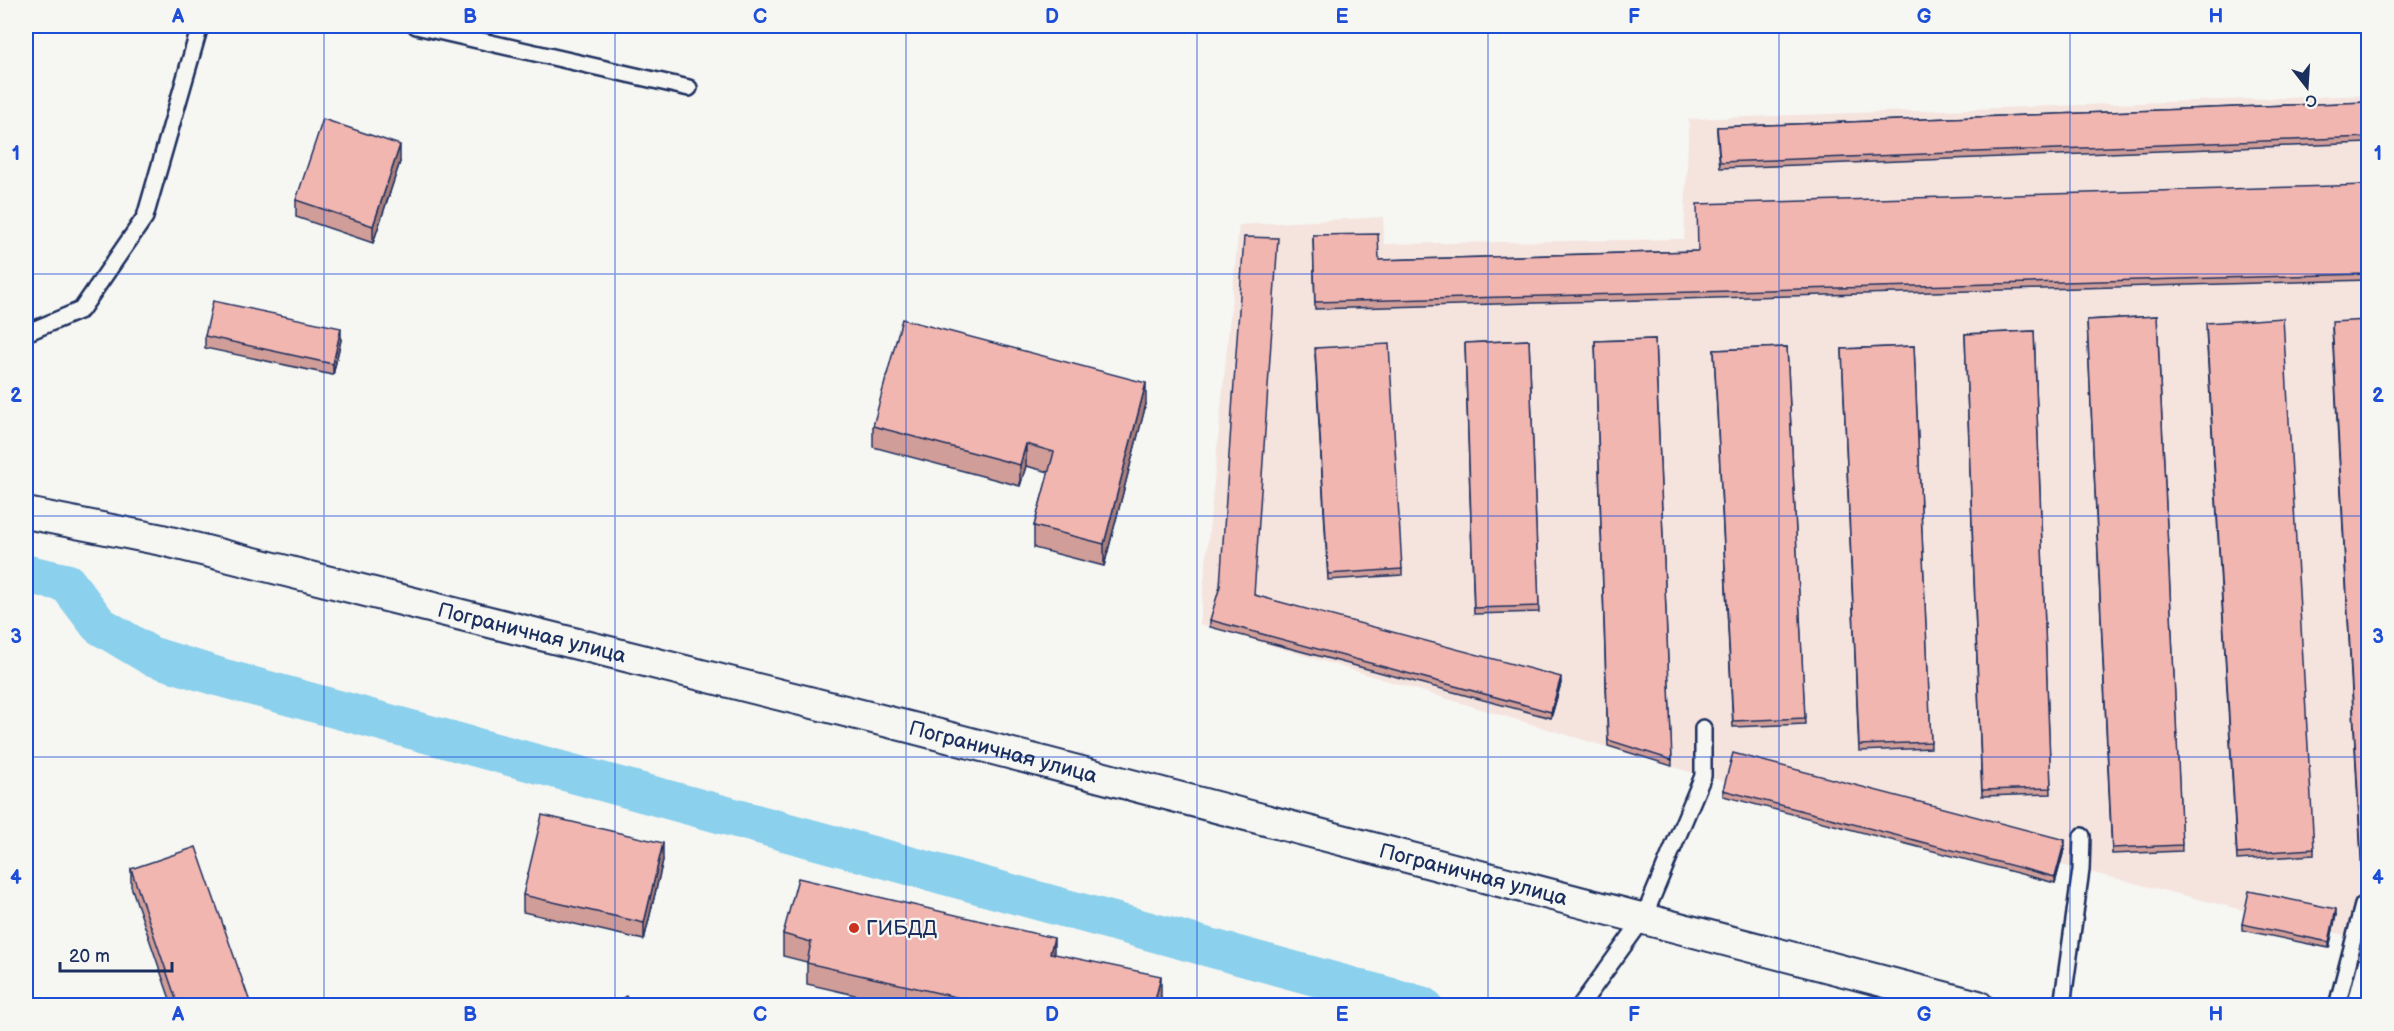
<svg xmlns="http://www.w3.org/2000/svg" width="2394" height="1031" font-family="'Balsamiq Sans',sans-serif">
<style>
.built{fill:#f5e3de}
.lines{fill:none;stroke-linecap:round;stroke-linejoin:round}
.canal{stroke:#8bd0ec;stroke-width:39}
.lane-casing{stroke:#1b2f5e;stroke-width:20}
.street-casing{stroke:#1b2f5e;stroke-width:34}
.lane{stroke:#f6f6f2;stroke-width:15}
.street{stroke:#f6f6f2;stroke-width:30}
.wall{fill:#d09d98;stroke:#1b2f5e;stroke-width:1.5}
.shaded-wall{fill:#a97f7c;stroke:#1b2f5e;stroke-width:1.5}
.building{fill:#f2b6b1;stroke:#1b2f5e;stroke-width:1.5}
.grid{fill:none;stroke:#1d4ed8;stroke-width:1.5;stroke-opacity:0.55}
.poi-dot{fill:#c8321e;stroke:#f6f6f2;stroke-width:2}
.labels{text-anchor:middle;stroke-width:4.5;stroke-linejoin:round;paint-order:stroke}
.street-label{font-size:21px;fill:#1b2f5e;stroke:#f6f6f2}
.poi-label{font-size:21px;fill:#1b2f5e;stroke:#f6f6f2;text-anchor:start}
.neatline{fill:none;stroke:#1d4ed8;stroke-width:2}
.grid-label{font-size:20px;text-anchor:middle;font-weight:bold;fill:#1d4ed8}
</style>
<rect width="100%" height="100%" fill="#f6f6f2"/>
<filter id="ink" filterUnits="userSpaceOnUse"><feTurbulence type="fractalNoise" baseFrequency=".0167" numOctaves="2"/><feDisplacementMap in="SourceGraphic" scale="12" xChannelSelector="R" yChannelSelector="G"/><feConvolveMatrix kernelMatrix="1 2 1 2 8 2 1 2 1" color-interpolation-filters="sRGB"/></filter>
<g filter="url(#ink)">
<path class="built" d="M 2368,95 L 2368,941 L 1703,776 L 1200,624 L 1239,225 L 1383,217 L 1384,244 L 1684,239 L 1689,119 Z"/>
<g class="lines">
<path class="canal" d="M 26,574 L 67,583 L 99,625 L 151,656 L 219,677 L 1423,1006"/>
<defs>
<path id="lane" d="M 416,26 L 689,88
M 26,333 L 81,310 L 145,217 L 200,26
M 1580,1006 L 1643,919 L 1703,776 L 1703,728
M 2062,1006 L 2081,870 L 2082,836
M 2337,1006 L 2363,905"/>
<g id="street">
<path id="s1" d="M 26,513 L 162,540 L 909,727 L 1978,1006"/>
</g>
</defs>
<use href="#lane" class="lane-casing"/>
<use href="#street" class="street-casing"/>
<use href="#lane" class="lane"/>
<use href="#street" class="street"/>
</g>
<path class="wall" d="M 2368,102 L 2368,143 L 1720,168 L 1717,133 L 1717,127 Z
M 400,162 L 373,243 L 296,217 L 296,200 Z
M 2368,185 L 2368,280 L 1315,309 L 1313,235 L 1379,260 L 1698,251 Z
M 2157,316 L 2182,851 L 2112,854 L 2087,320 Z
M 2368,320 L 2368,893 L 2363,893 L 2332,328 Z
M 2206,329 L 2314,849 L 2314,855 L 2237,860 Z
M 2034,331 L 2051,794 L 1982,796 L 1965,334 Z
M 205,336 L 341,340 L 333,375 L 205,348 Z
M 1655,339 L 1672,766 L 1608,746 L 1595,341 Z
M 1529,340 L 1539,612 L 1474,614 L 1465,343 Z
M 1914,346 L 1931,748 L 1859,751 L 1842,349 Z
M 1787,347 L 1805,724 L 1733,727 L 1714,350 Z
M 1315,354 L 1402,569 L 1402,575 L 1328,580 Z
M 1146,404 L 1104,566 L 1034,548 L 1034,526 L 1049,472 L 1026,466 L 1020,486 L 873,447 L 873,426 Z
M 1254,595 L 1561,683 L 1551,718 L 1210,627 L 1210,620 Z
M 1723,790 L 2065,846 L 2055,883 L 1723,796 Z
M 663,860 L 644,940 L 523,912 L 523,895 Z
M 131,869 L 251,1005 L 172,1005 L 131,886 Z
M 2336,915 L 2329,948 L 2242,930 L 2242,924 Z
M 2368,923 L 2368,961 L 2358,959 L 2358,953 Z
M 783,934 L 1054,954 L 1161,997 L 1159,1005 L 898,1005 L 807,984 L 807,962 L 783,956 Z"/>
<path class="shaded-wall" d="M 400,145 L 400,162 L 373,243 L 373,226 Z
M 341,328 L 341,340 L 333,375 L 333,364 Z
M 1146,383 L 1146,404 L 1104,566 L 1104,544 Z
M 1026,444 L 1026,466 L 1020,486 L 1020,465 Z
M 1561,677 L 1561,683 L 1551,718 L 1551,712 Z
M 2065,840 L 2065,846 L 2055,883 L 2055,877 Z
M 663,843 L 663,860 L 644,940 L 644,923 Z
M 2336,909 L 2336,915 L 2329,948 L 2329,942 Z
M 1054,938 L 1054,960 L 1050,953 Z
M 1161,976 L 1161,997 L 1159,1005 L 1154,1005 Z"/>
<path class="building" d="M 2368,102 L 2368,137 L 1720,162 L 1717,127 Z
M 323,119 L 400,145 L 373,226 L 296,200 Z
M 2368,185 L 2368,274 L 1315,302 L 1313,235 L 1378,234 L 1379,260 L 1698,251 L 1697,204 Z
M 1244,237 L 1278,238 L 1254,595 L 1561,677 L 1551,712 L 1210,620 L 1220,586 Z
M 213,301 L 341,328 L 333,364 L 205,336 Z
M 2157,316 L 2182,845 L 2112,848 L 2087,320 Z
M 2283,318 L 2314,849 L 2237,854 L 2206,323 Z
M 902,319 L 1146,383 L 1104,544 L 1034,526 L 1054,452 L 1026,444 L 1020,465 L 873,426 Z
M 2368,320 L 2368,887 L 2363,887 L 2332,322 Z
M 2034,331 L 2051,788 L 1982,790 L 1965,334 Z
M 1655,339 L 1672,760 L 1608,740 L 1595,341 Z
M 1529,340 L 1539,606 L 1474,608 L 1465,343 Z
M 1389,344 L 1402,569 L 1328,574 L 1315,348 Z
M 1914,346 L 1931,742 L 1859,745 L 1842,349 Z
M 1787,347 L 1805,718 L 1733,721 L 1714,350 Z
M 1733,753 L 2065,840 L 2055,877 L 1723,790 Z
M 542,815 L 663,843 L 644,923 L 523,895 Z
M 196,847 L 251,1005 L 178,1005 L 131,869 Z
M 798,878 L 1054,938 L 1050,953 L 1161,976 L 1154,1005 L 991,1005 L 807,963 L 811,942 L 783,934 Z
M 2249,891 L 2336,909 L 2329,942 L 2242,924 Z
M 2366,922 L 2368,923 L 2368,955 L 2358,953 Z
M 626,996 L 631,1005 L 610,1005 Z"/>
</g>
<path class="grid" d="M 324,26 L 324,1006M 615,26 L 615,1006M 906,26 L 906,1006M 1197,26 L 1197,1006M 1488,26 L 1488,1006M 1779,26 L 1779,1006M 2070,26 L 2070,1006M 26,274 L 2368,274M 26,516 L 2368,516M 26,757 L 2368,757"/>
<circle class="poi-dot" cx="854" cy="928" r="6"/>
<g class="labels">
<g class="street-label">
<text dy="7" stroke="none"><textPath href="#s1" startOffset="520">Пограничная улица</textPath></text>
<text dy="7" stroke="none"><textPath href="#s1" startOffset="1006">Пограничная улица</textPath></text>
<text dy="7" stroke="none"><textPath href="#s1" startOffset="1492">Пограничная улица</textPath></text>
</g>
<g class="poi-label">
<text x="866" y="935">ГИБДД</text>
</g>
</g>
<rect width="2394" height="1031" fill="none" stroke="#f6f6f2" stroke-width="66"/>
<g transform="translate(2307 87) rotate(163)" stroke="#f6f6f2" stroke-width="4.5" paint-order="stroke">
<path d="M0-4.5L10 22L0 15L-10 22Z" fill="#1b2f5e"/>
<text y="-9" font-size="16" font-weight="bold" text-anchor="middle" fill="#1b2f5e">С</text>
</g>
<path d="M60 962v9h112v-9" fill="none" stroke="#1b2f5e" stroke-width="3"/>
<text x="69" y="962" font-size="18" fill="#1b2f5e" stroke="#f6f6f2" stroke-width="4.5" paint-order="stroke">20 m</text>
<rect x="33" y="33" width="2328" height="965" class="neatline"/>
<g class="grid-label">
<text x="178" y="23">A</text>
<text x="470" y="23">B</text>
<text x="760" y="23">C</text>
<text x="1052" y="23">D</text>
<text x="1342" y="23">E</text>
<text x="1634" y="23">F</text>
<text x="1924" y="23">G</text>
<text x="2216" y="23">H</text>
<text x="16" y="160">1</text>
<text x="2378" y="160">1</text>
<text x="16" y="402">2</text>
<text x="2378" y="402">2</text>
<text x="16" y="643">3</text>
<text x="2378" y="643">3</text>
<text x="16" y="884">4</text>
<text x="2378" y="884">4</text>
<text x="178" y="1021">A</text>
<text x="470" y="1021">B</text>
<text x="760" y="1021">C</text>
<text x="1052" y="1021">D</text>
<text x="1342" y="1021">E</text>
<text x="1634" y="1021">F</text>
<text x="1924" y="1021">G</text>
<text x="2216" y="1021">H</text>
</g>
</svg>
